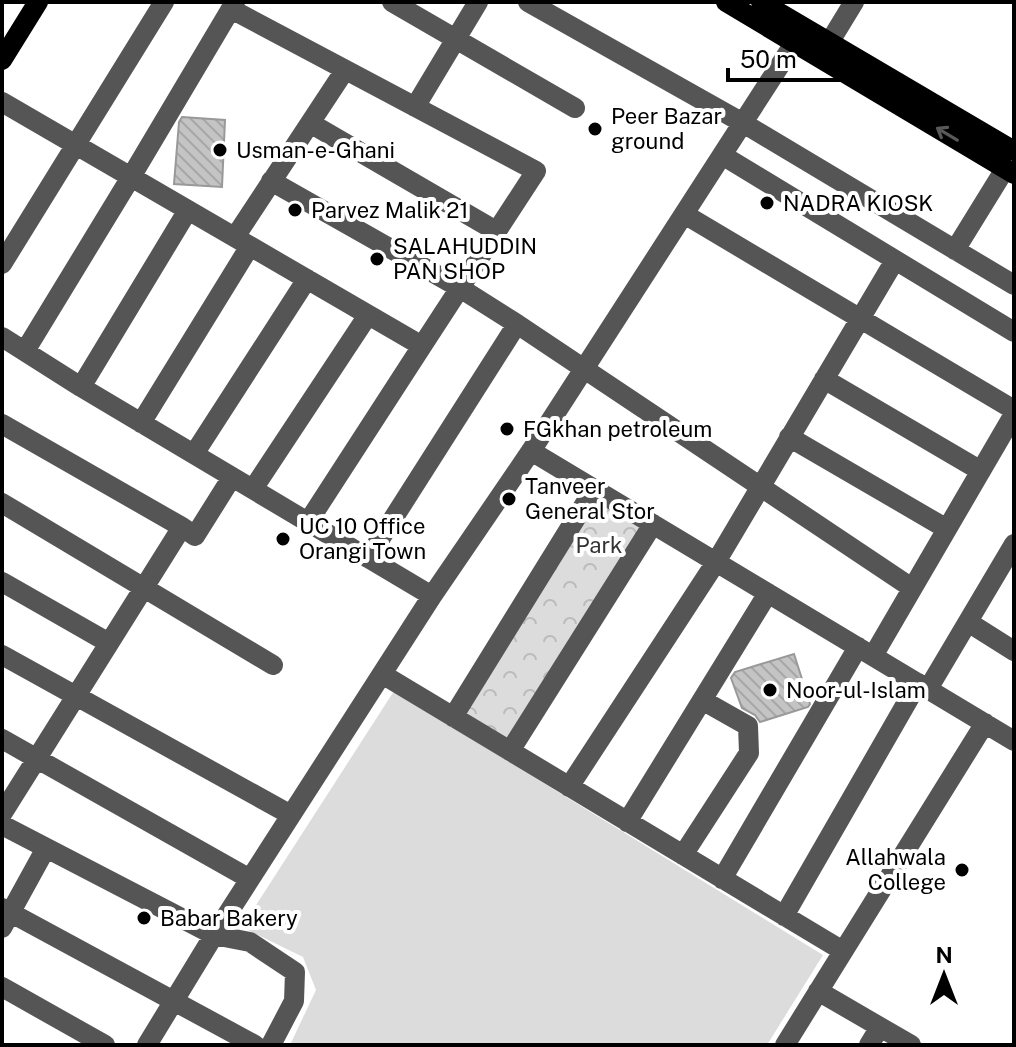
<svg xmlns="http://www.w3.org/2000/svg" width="1016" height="1047" font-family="'Public Sans',sans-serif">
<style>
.forest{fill:url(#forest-crowns)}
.pitch{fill:#dcdcdc}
.building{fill:url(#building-back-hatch);stroke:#999;stroke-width:2}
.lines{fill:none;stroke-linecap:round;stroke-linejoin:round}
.minor{stroke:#555;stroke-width:20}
.major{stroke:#000;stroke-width:20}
.oneway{stroke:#595959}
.poi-dot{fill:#000;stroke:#fff;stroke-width:3}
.labels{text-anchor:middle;stroke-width:8;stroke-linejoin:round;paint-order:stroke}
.poi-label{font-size:22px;fill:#000;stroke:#fff;text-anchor:start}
.park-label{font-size:22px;fill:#333;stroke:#fff}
</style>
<defs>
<pattern id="forest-crowns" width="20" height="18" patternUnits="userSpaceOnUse" patternTransform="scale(2)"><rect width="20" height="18" fill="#dcdcdc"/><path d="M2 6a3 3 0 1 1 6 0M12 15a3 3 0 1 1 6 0" fill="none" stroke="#bbb"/></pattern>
<pattern id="building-back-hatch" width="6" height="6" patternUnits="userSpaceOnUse" patternTransform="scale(2)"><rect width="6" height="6" fill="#c4c4c4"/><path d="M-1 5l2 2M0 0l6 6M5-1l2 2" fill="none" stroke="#a7a7a7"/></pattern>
</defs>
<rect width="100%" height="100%" fill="#fff"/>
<path class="forest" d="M 594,489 L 653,524 L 510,751 L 453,717 Z"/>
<path class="pitch" d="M 394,691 L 823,955 L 767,1045 L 290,1045 L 316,990 L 303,957 L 242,927 Z"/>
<path class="building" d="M 182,117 L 225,120 L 222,187 L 174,184 L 179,122 Z
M 794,654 L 810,704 L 808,707 L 760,722 L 755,715 L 742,708 L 731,678 L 735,672 Z"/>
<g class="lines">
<path class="minor" d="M 392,2 L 575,108
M 528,2 L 743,123 L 1014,285
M 231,9 L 536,171 L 422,346
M 829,43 L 854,2
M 2,102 L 422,346 L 308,522
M 415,107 L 478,2
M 310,123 L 496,231
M 722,155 L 1014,332
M 271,181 L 460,288 L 517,324 L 912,588
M 684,214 L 1014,410
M 235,237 L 345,70
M 955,250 L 1005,169
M 2,264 L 164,2
M 2,337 L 81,387 L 432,596
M 25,351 L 131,177 L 235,2
M 824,379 L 981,471
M 81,387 L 188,210
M 141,423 L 250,246
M 2,424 L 182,527
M 789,437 L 947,529
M 531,451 L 1014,741
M 194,454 L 307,279
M 253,489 L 368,315
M 2,503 L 273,665
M 368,558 L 517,324
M 2,582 L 109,643
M 968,622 L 1014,651
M 2,655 L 291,815
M 873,656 L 1014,414
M 382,674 L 843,951
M 928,689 L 1014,544
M 453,717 L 594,489
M 2,739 L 250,879
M 510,751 L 653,524
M 569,787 L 716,562 L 895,260
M 2,814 L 182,527 L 195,536 L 232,477
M 627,822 L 768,593
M 2,825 L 214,935 L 250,942 L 295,972 L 294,1001 L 271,1045
M 683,855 L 749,753 L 748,726 L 702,700
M 722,879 L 858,647
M 2,908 L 255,1045
M 784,916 L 918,683
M 2,928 L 46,848
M 2,987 L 105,1045
M 818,991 L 911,1045
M 147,1045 L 214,935 L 432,596 L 531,451 L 795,42
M 785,1045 L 985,723
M 869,1045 L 880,1027"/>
<path class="major" d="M 726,2 L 1014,174
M 761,2 L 1014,151
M 2,60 L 38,2"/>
</g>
<defs><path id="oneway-shaft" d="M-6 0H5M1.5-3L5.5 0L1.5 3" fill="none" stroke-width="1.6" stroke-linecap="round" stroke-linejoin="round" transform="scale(2)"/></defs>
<use class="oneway" href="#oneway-shaft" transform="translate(947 134) rotate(-149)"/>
<g class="poi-dot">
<circle cx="595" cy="129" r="8"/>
<circle cx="220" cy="150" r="8"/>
<circle cx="767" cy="203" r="8"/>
<circle cx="295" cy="210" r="8"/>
<circle cx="377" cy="259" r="8"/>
<circle cx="507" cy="429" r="8"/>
<circle cx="509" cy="499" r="8"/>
<circle cx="283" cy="539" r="8"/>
<circle cx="770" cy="690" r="8"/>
<circle cx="962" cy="870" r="8"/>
<circle cx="144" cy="918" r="8"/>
</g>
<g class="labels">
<g class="poi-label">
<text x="611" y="124">Peer Bazar<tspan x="611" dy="25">ground</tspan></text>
<text x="236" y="158">Usman-e-Ghani</text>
<text x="783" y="211">NADRA KIOSK</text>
<text x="311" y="218">Parvez Malik 21</text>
<text x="393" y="254">SALAHUDDIN<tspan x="393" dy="25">PAN SHOP</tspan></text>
<text x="523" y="437">FGkhan petroleum</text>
<text x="525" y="494">Tanveer<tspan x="525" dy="25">General Stor</tspan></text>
<text x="299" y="534">UC 10 Office<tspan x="299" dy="25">Orangi Town</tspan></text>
<text x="786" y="698">Noor-ul-Islam</text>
<text x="946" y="865" text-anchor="end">Allahwala<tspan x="946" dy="25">College</tspan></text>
<text x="160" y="926">Babar Bakery</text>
</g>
<g class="park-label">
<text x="599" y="553">Park</text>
</g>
</g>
<rect width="1016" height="1047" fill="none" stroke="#000000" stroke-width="8"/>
<g transform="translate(944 975)" stroke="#ffffff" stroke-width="6" paint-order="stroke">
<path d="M0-6L14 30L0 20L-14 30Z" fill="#000000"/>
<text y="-12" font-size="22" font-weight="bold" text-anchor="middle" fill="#000000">N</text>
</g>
<path d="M728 68v12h138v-12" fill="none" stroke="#000000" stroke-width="4"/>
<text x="740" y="68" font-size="24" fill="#000000" stroke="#ffffff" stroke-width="6" paint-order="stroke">50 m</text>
</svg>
